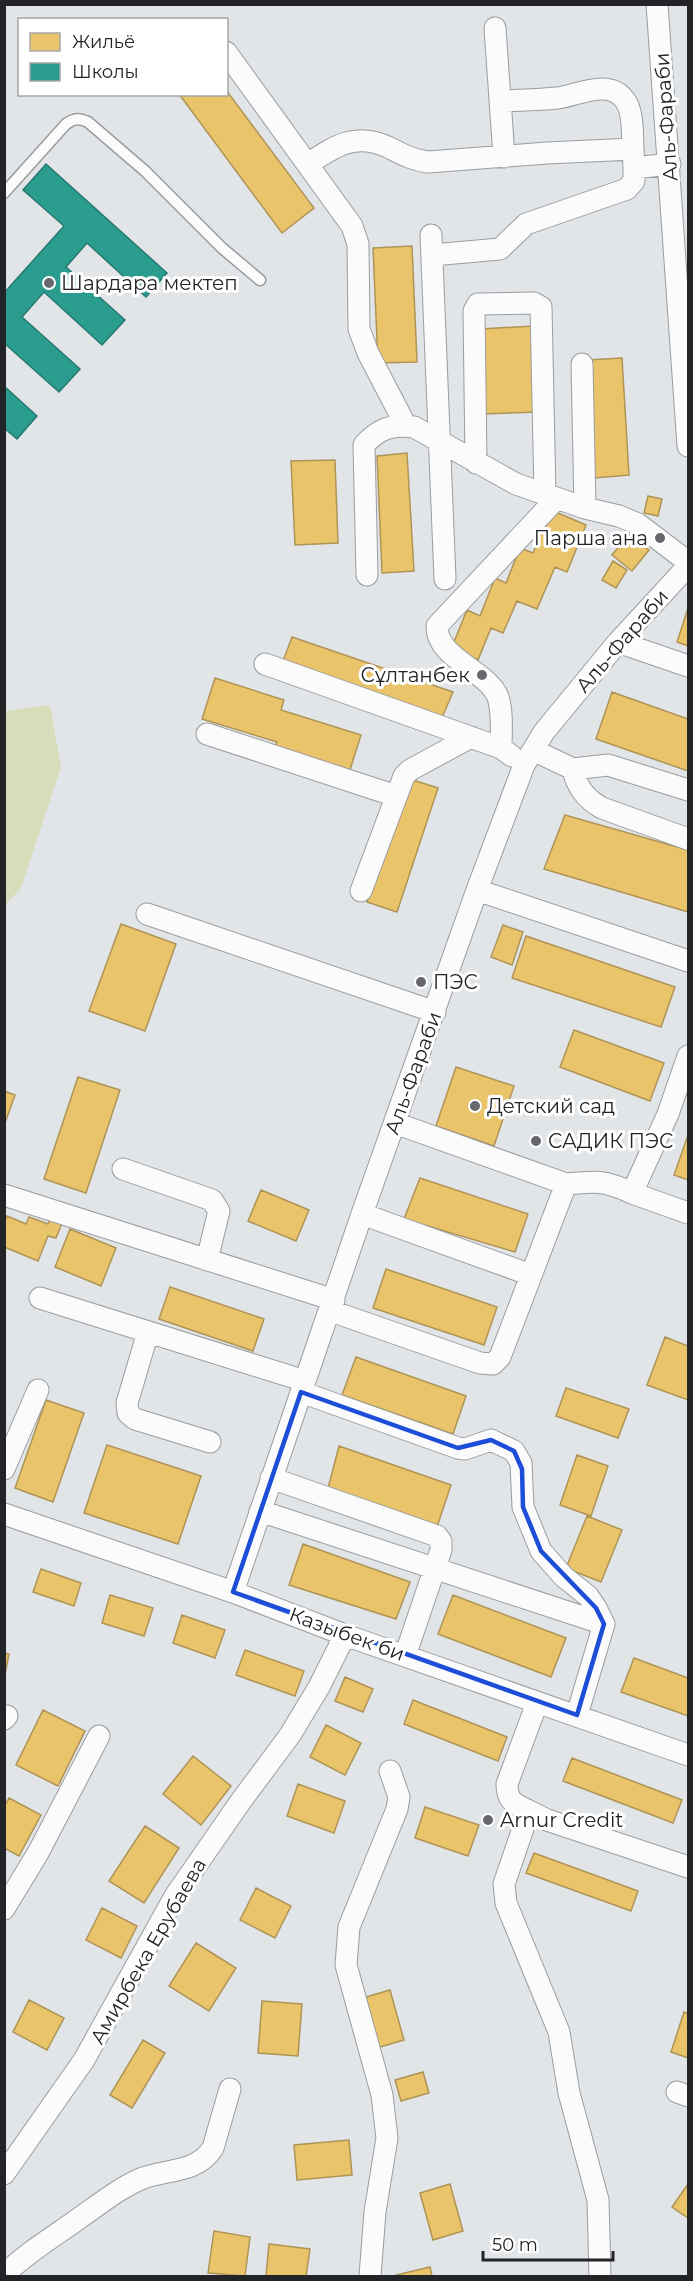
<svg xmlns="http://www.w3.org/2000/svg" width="693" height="2281" font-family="Montserrat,sans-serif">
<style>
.green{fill:#d8dcbb}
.homes{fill:#e9c46a;stroke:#ae9456;stroke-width:1.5}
.schools{fill:#2a9d8f;stroke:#287970;stroke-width:1.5}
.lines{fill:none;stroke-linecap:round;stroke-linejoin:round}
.service-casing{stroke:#9a9c9f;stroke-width:13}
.minor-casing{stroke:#9a9c9f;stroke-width:23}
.service{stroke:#fbfbfc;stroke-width:10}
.minor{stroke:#fbfbfc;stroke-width:21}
.marked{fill:none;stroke:#1d4ed8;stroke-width:4.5;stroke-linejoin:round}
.poi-dot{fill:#66686b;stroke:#fff;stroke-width:2}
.labels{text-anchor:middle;stroke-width:6;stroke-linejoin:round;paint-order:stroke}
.street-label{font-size:20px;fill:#232427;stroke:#fff}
.poi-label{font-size:20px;fill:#232427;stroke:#fff;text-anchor:start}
</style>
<rect width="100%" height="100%" fill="#e2e5e8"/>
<path class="green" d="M 50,705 L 61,767 L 21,888 L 5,905 L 5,711 Z"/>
<path class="homes" d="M 226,90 L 314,208 L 282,233 L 179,94 L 226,94 Z
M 412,246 L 417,362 L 378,363 L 373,248 Z
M 533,326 L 537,412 L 484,414 L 480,329 Z
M 622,358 L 629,475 L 594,478 L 587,360 Z
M 407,453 L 414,571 L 382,573 L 377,456 Z
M 335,460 L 338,543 L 295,545 L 291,461 Z
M 648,496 L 662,499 L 658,516 L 644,513 Z
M 551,510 L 586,525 L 567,572 L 555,567 L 537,609 L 517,601 L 503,633 L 491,628 L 478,660 L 451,649 L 467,610 L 480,616 L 495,578 L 506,583 L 520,548 L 533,553 Z
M 629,534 L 649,550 L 632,571 L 612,555 Z
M 613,561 L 627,570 L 616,588 L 602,580 Z
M 688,608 L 688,646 L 677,642 Z
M 292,637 L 453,692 L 441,720 L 282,664 Z
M 215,678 L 284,700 L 281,710 L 361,735 L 349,773 L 273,749 L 277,742 L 202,719 Z
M 612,692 L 688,719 L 688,771 L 596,739 Z
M 407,778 L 438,788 L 397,912 L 367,902 Z
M 565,815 L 688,850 L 688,912 L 544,869 Z
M 121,924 L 176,944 L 145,1031 L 89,1011 Z
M 503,925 L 523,932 L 512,965 L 491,957 Z
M 526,936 L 675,987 L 661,1027 L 512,978 Z
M 574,1030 L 664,1063 L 650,1101 L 560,1067 Z
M 456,1067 L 514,1086 L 494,1146 L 436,1126 Z
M 78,1077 L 120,1090 L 86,1193 L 44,1179 Z
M 4,1091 L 15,1095 L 4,1126 Z
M 688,1135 L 688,1180 L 674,1175 Z
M 420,1178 L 528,1214 L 515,1252 L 404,1219 Z
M 261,1190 L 309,1210 L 296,1241 L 248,1221 Z
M 7,1216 L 26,1224 L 29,1217 L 48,1224 L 50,1218 L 62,1223 L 56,1238 L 48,1236 L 38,1261 L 4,1247 L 4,1223 Z
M 70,1229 L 116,1248 L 101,1286 L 55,1267 Z
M 386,1269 L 497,1307 L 484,1345 L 373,1308 Z
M 170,1287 L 264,1319 L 253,1351 L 159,1319 Z
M 665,1337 L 688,1346 L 688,1400 L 647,1385 Z
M 356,1357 L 466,1396 L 453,1434 L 342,1395 Z
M 566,1388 L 629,1409 L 618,1438 L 556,1416 Z
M 46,1400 L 84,1413 L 53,1502 L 15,1488 Z
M 107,1445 L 201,1476 L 178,1544 L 84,1513 Z
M 339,1446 L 451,1485 L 437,1527 L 327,1492 Z
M 577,1455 L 608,1466 L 591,1516 L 560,1505 Z
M 587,1516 L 622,1530 L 601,1582 L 566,1568 Z
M 303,1544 L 410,1582 L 396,1619 L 289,1585 Z
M 41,1569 L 81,1583 L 74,1606 L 33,1592 Z
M 110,1595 L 153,1608 L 144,1636 L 102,1623 Z
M 453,1595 L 566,1638 L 551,1677 L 438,1634 Z
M 182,1615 L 225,1630 L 215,1658 L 173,1643 Z
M 245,1650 L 304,1671 L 295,1696 L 236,1675 Z
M 4,1653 L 9,1654 L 4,1680 Z
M 634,1658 L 688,1678 L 688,1716 L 621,1692 Z
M 345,1677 L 373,1689 L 363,1712 L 335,1701 Z
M 413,1700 L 507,1737 L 498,1761 L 404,1724 Z
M 43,1710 L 85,1731 L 58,1786 L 16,1765 Z
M 326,1725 L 361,1743 L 345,1775 L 310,1757 Z
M 193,1756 L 231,1786 L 201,1825 L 163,1794 Z
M 572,1758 L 682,1800 L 673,1823 L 563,1781 Z
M 298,1784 L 345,1801 L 334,1833 L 287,1816 Z
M 9,1798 L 41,1815 L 19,1856 L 4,1848 L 4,1807 Z
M 425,1807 L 479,1825 L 468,1856 L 415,1838 Z
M 145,1826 L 179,1848 L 144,1903 L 109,1881 Z
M 534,1853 L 638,1891 L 631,1911 L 526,1873 Z
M 256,1888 L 291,1906 L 275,1938 L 240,1920 Z
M 102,1908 L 137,1926 L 121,1958 L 86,1940 Z
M 196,1943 L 236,1968 L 209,2011 L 169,1986 Z
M 390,1990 L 404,2040 L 373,2049 L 359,1999 Z
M 29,2000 L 64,2018 L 47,2050 L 13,2032 Z
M 262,2001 L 302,2004 L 298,2056 L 258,2053 Z
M 684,2012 L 688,2014 L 688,2058 L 671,2052 Z
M 143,2040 L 165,2053 L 132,2108 L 110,2095 Z
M 423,2072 L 429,2093 L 401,2101 L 395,2080 Z
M 349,2140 L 352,2175 L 297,2180 L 294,2145 Z
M 450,2184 L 463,2231 L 433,2240 L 420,2193 Z
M 688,2184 L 688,2218 L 672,2207 Z
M 214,2231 L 250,2237 L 245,2276 L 208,2273 Z
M 269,2244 L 310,2249 L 306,2276 L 266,2276 Z
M 430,2267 L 432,2276 L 396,2276 L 396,2275 Z"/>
<path class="schools" d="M 46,164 L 167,273 L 146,297 L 87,243 L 66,267 L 125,320 L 102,345 L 44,292 L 22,317 L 80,369 L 59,392 L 4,343 L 4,293 L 64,226 L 23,190 Z
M 4,386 L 37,416 L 17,439 L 4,428 Z"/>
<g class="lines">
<defs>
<path id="service" d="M 4,193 L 66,124 C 75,118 79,118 88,122 L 145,171 L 222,248 L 260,280"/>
<path id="minor" d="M 657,4 L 688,446
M 495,28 L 504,157
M 226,52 L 352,226 L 358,244 L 359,329 L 368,353 L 406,426
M 500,101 C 519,100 538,100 557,98 C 576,96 608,78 624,99 C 634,111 632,134 633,149
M 308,164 C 335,146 355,132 388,147 C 402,154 412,160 428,162 L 547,153 L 633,149 L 634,168 L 670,164
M 431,235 L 445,579
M 432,255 L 500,249 L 526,224 L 627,189 L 634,181 L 634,168
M 582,364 L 585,508
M 476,463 L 474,311 L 478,304 L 534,303 L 541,307 L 545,495
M 367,575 L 364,445 C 378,429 391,424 414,427 L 516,484 L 585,508 L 619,516 L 638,524 L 688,562
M 618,642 L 688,666
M 265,664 L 501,748 L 512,756
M 207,734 L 396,796
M 501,748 C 501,732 503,713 498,697 C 488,671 436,658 437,626 L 556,499
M 533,750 L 573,769 L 608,765 L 688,790
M 573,769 C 576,786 587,800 602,808 L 688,839
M 477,890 L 688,961
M 361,891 L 404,776 L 410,770 L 471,737
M 147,914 L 435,1012
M 395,1123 L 566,1184 C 596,1181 604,1180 632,1193 L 668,1114 L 688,1056
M 123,1169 L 212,1200 L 219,1211 L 207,1260
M 632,1193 L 688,1213
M 4,1195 L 334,1300
M 362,1214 L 531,1275
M 40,1298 L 305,1381
M 331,1311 L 480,1363 L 493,1364 L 500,1357 L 566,1184
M 148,1332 L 127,1403 L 128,1413 L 135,1419 L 210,1442
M 301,1392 L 458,1448 L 465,1449 L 491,1440 L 514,1451 L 521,1463 L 523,1507 L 541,1551 L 564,1577 L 588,1596 L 596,1608 L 604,1624 L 577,1715
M 4,1469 L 38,1390
M 271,1478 L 437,1536 L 441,1541 L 441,1550 L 405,1656
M 260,1511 L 604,1624
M 4,1514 L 233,1592 L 345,1635 L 688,1755
M 233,1592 L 362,1214 L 477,890 L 524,765 L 544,732 L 618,642 L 688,566
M 537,1703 L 507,1784 C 507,1802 515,1804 529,1811 L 504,1884 L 506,1903 L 559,2032 L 569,2093 L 598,2200 L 600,2276
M 4,1719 L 7,1716
M 529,1811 L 547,1820 L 688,1867
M 4,1909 L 38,1853 L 99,1736
M 677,2092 L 688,2096
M 4,2174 L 84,2060 L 175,1896 L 241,1801 L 290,1735 L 319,1687 L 345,1635
M 4,2275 C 27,2252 55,2236 81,2217 C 101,2203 121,2187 143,2178 C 168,2169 197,2173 213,2148 L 230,2089
M 370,2276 L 375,2212 L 387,2138 L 382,2095 L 346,1965 L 349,1927 L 397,1809 L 399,1797 L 390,1771"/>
</defs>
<use href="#service" class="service-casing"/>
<use href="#minor" class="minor-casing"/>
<use href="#service" class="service"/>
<use href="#minor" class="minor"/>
</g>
<path class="marked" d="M 301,1392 L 458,1448 L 491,1440 L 514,1451 L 522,1469 L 523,1507 L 541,1551 L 596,1608 L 604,1624 L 577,1715 L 233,1592 Z"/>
<g class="poi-dot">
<circle cx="49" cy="283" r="6"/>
<circle cx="660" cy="538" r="6"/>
<circle cx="482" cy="675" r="6"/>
<circle cx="421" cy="982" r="6"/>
<circle cx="475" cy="1106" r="6"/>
<circle cx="536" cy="1141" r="6"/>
<circle cx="488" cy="1820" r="6"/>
</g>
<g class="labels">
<g class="street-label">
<text transform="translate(666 117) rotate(-94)" y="7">Аль-Фараби</text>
<text transform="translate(622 641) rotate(-49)" y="7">Аль-Фараби</text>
<text transform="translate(413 1073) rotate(-70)" y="7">Аль-Фараби</text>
<text transform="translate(347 1634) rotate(20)" y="7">Казыбек би</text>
<text transform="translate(148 1951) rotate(-60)" y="7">Амирбека Ерубаева</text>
</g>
<g class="poi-label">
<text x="61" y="290">Шардара мектеп</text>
<text x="648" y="545" text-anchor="end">Парша ана</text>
<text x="470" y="682" text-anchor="end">Сұлтанбек</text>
<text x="433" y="989">ПЭС</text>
<text x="487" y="1113">Детский сад</text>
<text x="548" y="1148">САДИК ПЭС</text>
<text x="500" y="1827">Arnur Credit</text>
</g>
</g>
<rect width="693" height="2281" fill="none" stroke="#232427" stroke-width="12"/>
<rect x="18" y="18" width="210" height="78" fill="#ffffff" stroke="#a7a7a9" stroke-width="1.5"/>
<rect x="30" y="33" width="30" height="18" fill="#e9c46a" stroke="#a7a7a9" stroke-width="1.5"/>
<text x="72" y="48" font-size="18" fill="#232427">Жильё</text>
<rect x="30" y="63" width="30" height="18" fill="#2a9d8f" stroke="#a7a7a9" stroke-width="1.5"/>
<text x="72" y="78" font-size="18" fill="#232427">Школы</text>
<path d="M483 2251v9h130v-9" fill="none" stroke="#232427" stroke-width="3"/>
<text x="492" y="2251" font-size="18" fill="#232427" stroke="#ffffff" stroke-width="4.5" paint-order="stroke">50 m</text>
</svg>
